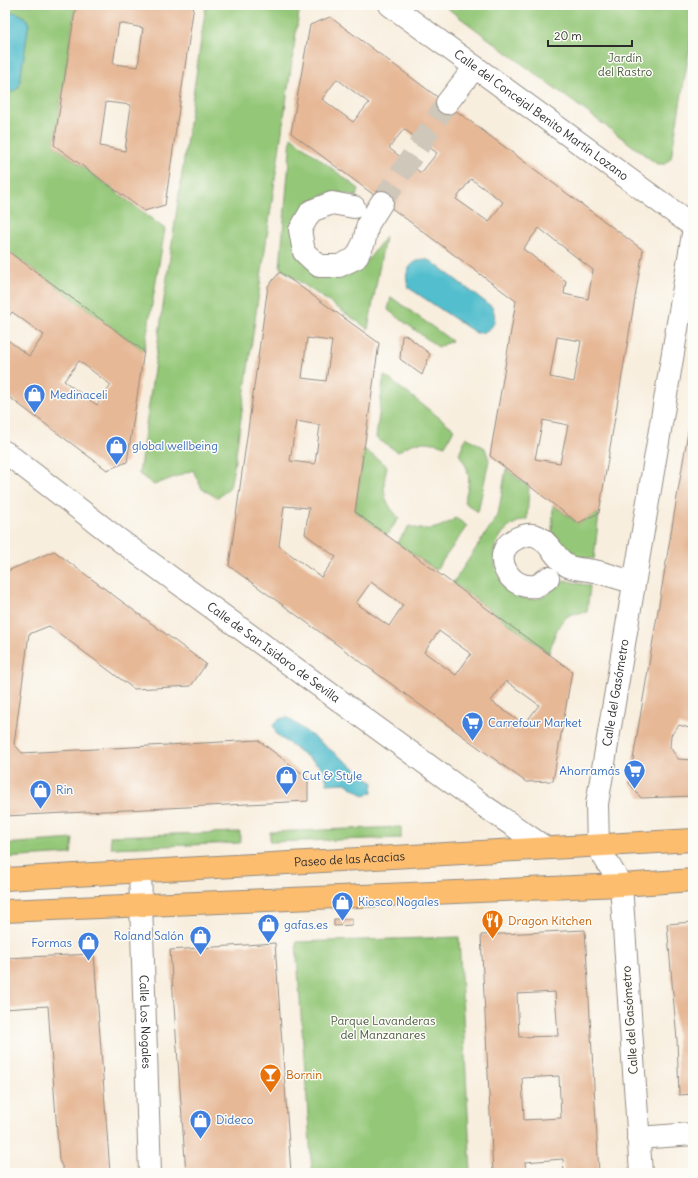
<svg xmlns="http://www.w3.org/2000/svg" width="698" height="1178" font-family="Delius,sans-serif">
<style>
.green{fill:#94c778;stroke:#607952}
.water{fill:#53becd;stroke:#3f747c}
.building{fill:#e6b896;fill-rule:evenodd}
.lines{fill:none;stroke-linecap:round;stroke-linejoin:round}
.minor-tunnel{stroke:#cfc7ba;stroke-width:22;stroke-dasharray:22 11;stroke-linecap:butt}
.minor-casing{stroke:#928c84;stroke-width:24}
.major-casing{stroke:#928c84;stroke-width:24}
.minor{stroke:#fff;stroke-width:22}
.major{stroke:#fcbd6e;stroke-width:22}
.labels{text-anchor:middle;stroke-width:3;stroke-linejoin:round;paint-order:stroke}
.park-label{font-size:12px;fill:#4a5a42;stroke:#fdfcf7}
.street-label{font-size:12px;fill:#2b2b2b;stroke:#fdfcf7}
.shop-label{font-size:12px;fill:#366cbe;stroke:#fdfcf7;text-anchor:start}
.food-label{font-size:12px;fill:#c56008;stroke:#fdfcf7;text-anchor:start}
</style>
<rect width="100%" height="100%" fill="#fdfcf7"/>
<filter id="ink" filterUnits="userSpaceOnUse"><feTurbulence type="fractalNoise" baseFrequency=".025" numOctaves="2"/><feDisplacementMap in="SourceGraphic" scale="8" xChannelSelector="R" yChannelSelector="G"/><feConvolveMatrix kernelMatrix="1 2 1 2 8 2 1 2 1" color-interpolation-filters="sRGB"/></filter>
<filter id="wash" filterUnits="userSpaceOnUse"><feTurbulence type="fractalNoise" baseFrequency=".012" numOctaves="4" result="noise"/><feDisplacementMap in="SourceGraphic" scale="16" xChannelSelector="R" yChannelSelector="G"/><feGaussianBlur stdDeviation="0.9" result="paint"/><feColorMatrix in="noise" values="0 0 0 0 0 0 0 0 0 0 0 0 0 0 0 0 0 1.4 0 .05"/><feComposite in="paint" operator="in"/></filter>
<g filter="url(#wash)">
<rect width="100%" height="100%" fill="#f8eede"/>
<path class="green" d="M 5,5 L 76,5 L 54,145 L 165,229 L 144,351 L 5,249 Z
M 206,5 L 300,5 L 234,467 L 230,487 L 218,498 L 202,489 L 193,470 L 154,485 L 139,474 Z
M 443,5 L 693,5 L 693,29 L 671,158 L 665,164 L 657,164 Z
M 291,137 L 359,189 L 356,197 C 328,187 318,196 298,215 L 328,277 C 359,277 368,260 385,237 L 368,329 L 280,268 Z
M 391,297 L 452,341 L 438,347 L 388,310 Z
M 384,375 L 454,429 L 445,446 C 426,440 414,440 398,452 L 376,438 Z
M 466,437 L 485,448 L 489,460 L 478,512 L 464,502 C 470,481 472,473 459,454 Z
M 364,449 L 387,466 C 382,489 382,500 399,518 L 387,535 L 355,512 Z
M 506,469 L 529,487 L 527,519 C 471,532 496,609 539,598 C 548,596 557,586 564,580 L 590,586 L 587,612 C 581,613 572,613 568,616 C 556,624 553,641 549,653 L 453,583 L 498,515 Z
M 553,505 L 578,523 L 599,513 L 594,559 L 571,555 L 564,549 L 552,532 Z
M 456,518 L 467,526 L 436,570 L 397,543 L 409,526 C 427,533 440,528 456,518 Z
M 401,827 L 401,838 L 270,842 L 270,832 Z
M 240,832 L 240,843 L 111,848 L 110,836 Z
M 73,839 L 71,854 L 5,858 L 5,844 Z
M 459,937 L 471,1173 L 312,1173 L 296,942 Z"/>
<path class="water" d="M 5,12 C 14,11 26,14 29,24 L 19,87 L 14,91 L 5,93 Z
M 423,259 L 431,261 L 492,307 C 499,321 492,333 476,333 L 409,288 C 403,274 408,263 423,259 Z
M 287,717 L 373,782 L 372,792 L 365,796 L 345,783 L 327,784 L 324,769 L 277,735 L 273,725 L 280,719 Z"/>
<g id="blocks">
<path class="building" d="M 76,5 L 194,5 L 165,205 L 144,211 L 54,145 ZM 119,23 L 143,28 L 138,67 L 113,64 ZM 106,102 L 131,105 L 125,151 L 100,146 Z
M 330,17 L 643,250 L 599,513 L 578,523 L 490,456 L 516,301 L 291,133 L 310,25 ZM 337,79 L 369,103 L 353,122 L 322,99 ZM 404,129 L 437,153 L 421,173 L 389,148 ZM 471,179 L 503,202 L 489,222 L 456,199 ZM 539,228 L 593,270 L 588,299 L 564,294 L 566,281 L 523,249 ZM 557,337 L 581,341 L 574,382 L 550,377 ZM 543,420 L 568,425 L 560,463 L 535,459 Z
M 5,249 L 144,351 L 127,462 L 107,470 L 5,394 L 5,338 L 29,356 L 44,335 L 12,312 L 5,322 ZM 79,361 L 111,385 L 97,405 L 64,381 Z
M 280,272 L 379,343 L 355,512 L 572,671 L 553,781 L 526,782 L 229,566 L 268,286 ZM 307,338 L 332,341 L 326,381 L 302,378 ZM 296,421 L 320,425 L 315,464 L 290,461 ZM 284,506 L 309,508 L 305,534 L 336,557 L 321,577 L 279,546 ZM 371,582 L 403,605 L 389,626 L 356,603 ZM 439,631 L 471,654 L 456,675 L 424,652 ZM 506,681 L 539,705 L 524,725 L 491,701 Z
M 406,335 L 430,354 L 422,375 L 400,359 L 402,336 Z
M 692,408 L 693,729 L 679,725 L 671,735 L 670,747 L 678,759 L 693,760 L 693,796 L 641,798 L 629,783 Z
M 54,551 L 206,664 L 191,686 L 134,689 L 49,626 L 29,634 L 14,744 L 22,753 L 258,740 L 308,778 L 308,801 L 5,816 L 5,572 Z
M 334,919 L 352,919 L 352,925 L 334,926 Z
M 693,922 L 693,1094 L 679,1095 L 677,1040 L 667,924 Z
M 585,930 L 599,1173 L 564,1173 L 563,1159 L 525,1162 L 526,1173 L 493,1173 L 481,935 ZM 555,992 L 558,1036 L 519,1037 L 517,994 ZM 559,1076 L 561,1118 L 524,1120 L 522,1078 Z
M 275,943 L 291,1173 L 186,1173 L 170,950 Z
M 94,954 L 110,1173 L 68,1173 L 68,1171 L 64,1171 L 59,1160 L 48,1006 L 5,1009 L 5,958 Z"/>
</g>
</g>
<g filter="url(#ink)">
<use href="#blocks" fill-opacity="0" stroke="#928c84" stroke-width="1"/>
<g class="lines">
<path class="minor-tunnel" d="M 382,202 L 447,103"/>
<defs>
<g id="minor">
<path id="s1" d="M 390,5 L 693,226"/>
<path d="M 447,103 L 475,67"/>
<path d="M 354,207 L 332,203 L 311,211 L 300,230 L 304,252 L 319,266 L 339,266 L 356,258 L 364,242 L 368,224 L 382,202"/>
<path id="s2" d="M 5,452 L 118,539 L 484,806 L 546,848"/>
<path d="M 548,578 C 544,581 539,585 535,586 C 508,590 490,554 514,540 C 545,522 549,555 568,566 C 576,570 589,569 598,572 C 610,575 621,579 633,582"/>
<path id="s3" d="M 140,872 L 150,1173"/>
<path d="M 638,1138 L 693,1134"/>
<path id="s4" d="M 641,1173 L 621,885 L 598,847 L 597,804 L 693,234"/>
</g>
<g id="major">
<path id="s5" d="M 5,879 L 693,840"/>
<path d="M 5,911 L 621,885 L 693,880"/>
</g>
</defs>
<use href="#minor" class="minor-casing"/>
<use href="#major" class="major-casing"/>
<use href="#minor" class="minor"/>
<use href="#major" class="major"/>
</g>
</g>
<defs>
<symbol id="shop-pin" viewBox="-11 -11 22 30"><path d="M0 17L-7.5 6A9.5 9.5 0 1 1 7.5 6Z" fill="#3f7fe0" stroke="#fdfcf7"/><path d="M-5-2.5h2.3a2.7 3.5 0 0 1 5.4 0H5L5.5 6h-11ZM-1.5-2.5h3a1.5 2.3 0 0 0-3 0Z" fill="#fff"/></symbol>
<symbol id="supermarket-pin" viewBox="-11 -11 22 30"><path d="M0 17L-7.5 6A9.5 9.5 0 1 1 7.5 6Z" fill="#3f7fe0" stroke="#fdfcf7"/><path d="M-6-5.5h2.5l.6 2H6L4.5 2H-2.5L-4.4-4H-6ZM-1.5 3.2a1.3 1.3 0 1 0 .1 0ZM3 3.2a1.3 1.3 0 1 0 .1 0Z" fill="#fff"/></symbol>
<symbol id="restaurant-pin" viewBox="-11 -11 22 30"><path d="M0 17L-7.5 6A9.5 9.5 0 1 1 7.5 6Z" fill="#e8710a" stroke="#fdfcf7"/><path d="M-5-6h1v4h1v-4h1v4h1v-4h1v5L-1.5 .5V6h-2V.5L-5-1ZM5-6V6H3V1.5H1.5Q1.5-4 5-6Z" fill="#fff"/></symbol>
<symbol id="bar-pin" viewBox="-11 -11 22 30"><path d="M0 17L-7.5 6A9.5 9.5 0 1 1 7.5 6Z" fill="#e8710a" stroke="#fdfcf7"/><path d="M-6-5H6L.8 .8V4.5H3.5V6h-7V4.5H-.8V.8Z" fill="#fff"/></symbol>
</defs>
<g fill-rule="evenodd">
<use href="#shop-pin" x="22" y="382" width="25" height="34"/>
<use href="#shop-pin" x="104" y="434" width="25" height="34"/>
<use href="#supermarket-pin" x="460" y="710" width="25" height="34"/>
<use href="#supermarket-pin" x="622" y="758" width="25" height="34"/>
<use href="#shop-pin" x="274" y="764" width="25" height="34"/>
<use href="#shop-pin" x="28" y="778" width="25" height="34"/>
<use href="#shop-pin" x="330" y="890" width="25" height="34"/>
<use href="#restaurant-pin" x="480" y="908" width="25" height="34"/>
<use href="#shop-pin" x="256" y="912" width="25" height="34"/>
<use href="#shop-pin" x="188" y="924" width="25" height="34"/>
<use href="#shop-pin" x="76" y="930" width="25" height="34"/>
<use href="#bar-pin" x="258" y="1062" width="25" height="34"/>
<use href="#shop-pin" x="188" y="1108" width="25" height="34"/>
</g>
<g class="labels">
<g class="park-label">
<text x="625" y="62">Jardín<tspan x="625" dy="14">del Rastro</tspan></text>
<text x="383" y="1025">Parque Lavanderas<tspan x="383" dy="14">del Manzanares</tspan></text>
</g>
<g class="street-label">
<text dy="4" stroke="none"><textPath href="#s1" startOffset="187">Calle del Concejal Benito Martín Lozano</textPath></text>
<text dy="4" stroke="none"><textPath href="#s2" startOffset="335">Calle de San Isidoro de Sevilla</textPath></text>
<text dy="4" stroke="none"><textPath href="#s4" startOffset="489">Calle del Gasómetro</textPath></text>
<text dy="4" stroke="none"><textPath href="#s5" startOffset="345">Paseo de las Acacias</textPath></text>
<text transform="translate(630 1020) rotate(-94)" y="4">Calle del Gasómetro</text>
<text dy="4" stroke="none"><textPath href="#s3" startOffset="150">Calle Los Nogales</textPath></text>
</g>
<g class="shop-label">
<text x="50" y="399">Medinaceli</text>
<text x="132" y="450">global wellbeing</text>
<text x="488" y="727">Carrefour Market</text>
<text x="620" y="775" text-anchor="end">Ahorramás</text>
<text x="302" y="780">Cut &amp; Style</text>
<text x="56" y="794">Rin</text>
<text x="358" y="906">Kiosco Nogales</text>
<text x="284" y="929">gafas.es</text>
<text x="184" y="940" text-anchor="end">Roland Salón</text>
<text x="72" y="947" text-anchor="end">Formas</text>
<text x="216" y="1124">Dideco</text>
</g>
<g class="food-label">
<text x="508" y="925">Dragon Kitchen</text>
<text x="286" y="1079">Bornin</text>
</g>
</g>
<rect width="698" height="1178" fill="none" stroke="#fdfcf7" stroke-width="20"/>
<path d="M548 40v6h84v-6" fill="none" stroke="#2b2b2b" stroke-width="2"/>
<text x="554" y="40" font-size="12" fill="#2b2b2b" stroke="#fdfcf7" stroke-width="3" paint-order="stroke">20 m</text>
</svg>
